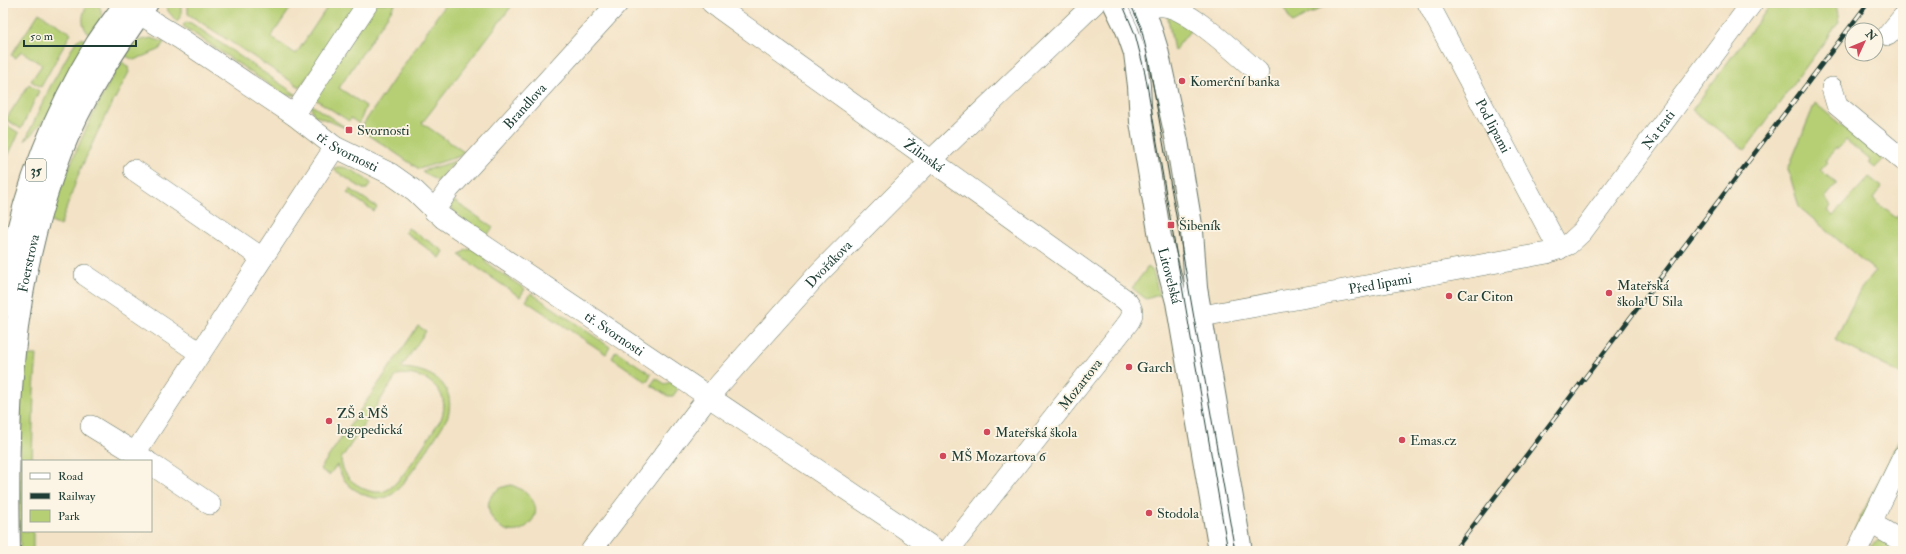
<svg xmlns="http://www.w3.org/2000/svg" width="1906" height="554" font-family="'IM FELL Double Pica',serif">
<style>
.green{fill:#b6cf74;stroke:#6a8654;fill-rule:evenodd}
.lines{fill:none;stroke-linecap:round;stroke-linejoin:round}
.minor-casing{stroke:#697767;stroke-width:22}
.major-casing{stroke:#697767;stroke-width:24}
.minor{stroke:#fff;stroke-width:21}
.major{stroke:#fff;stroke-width:22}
.tram{stroke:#1f3d34;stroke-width:1}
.rail-casing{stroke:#1f3d34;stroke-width:4.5}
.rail{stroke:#fcf5e5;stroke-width:3;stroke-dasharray:9;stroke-linecap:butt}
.poi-dot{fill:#d1495b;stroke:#fcf5e5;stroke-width:1.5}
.labels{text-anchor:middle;stroke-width:3.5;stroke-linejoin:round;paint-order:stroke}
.shield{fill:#fcf5e5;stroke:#617469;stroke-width:1}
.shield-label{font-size:13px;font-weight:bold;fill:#1f3d34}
.poi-label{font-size:14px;fill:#1f3d34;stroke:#fcf5e5;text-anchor:start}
.street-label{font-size:14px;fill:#1f3d34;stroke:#fcf5e5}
</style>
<rect width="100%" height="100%" fill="#fcf5e5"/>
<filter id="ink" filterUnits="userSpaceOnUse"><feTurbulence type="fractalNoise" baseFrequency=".025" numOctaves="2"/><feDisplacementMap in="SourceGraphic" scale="8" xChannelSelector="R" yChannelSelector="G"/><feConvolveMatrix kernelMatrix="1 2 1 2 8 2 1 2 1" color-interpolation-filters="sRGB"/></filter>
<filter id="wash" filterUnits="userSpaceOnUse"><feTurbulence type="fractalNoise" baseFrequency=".012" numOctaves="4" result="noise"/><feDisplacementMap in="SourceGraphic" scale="16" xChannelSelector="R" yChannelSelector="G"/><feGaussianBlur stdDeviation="0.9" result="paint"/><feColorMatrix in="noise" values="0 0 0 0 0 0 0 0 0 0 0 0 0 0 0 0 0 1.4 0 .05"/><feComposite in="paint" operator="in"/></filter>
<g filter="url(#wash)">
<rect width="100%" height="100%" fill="#f3e2c5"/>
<path class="green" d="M 88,3 L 97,3 C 107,15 98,25 92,36 C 80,28 81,15 88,3 Z
M 166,3 L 181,3 L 181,15 L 177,22 L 168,11 Z
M 188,3 L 294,3 L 271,37 L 296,54 L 330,3 L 361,3 L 300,87 L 188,14 Z
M 375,3 L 396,3 L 339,88 L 366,106 L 359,124 L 351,118 L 349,121 L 312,97 Z
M 446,3 L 514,3 L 422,123 L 464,152 L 460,156 L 419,169 L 360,129 Z
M 1281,3 L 1328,3 L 1329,4 L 1292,23 Z
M 1772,3 L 1836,3 L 1839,22 L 1745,150 L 1692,110 Z
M 39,13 L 71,33 L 41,87 L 31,81 L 42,65 L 21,51 L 16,58 L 11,55 Z
M 1167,13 L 1193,27 L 1174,51 Z
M 186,22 L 191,23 L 297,95 L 284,95 L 183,26 Z
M 81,38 L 89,42 L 52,112 L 25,141 L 50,87 L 76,41 Z
M 151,38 L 164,42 L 159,50 L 134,60 L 124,55 L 137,41 Z
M 121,61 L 128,67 L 129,72 L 98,131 L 79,173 L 60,226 L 49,221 C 68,165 92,113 121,61 Z
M 29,84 L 39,91 L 21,129 L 6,119 Z
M 1815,103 L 1883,160 L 1875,168 L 1869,163 L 1870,160 L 1846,140 L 1838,149 L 1836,148 L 1825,161 L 1827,162 L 1820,170 L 1837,184 L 1825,198 L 1831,206 L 1827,211 L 1833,216 L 1869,177 L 1882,187 L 1873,199 L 1896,218 L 1903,210 L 1903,375 L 1835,340 L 1860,290 L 1875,271 L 1799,207 L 1788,169 Z
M 310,104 L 348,129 L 314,115 Z
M 3,123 L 19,133 L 7,158 L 3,157 Z
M 456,161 L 437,181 L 422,171 Z
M 337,167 C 350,166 361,176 371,183 L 367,189 L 363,189 L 333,169 Z
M 350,189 L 377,207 L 374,211 L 347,193 Z
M 451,199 L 493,227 L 486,237 L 454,212 L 451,206 Z
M 408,228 L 444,251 L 440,258 L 405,232 Z
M 473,249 L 485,256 L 486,263 L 525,289 L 520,297 L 459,255 L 466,250 Z
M 1148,267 L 1153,271 L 1159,295 L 1146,299 L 1132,288 Z
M 531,293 L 610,347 L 606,354 L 526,301 Z
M 418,326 L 426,331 L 401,368 C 429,369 457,383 448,416 C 441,430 403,489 391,495 C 381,501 369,498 359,492 C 347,486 341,477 337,465 L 329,475 L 320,469 ZM 397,375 C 424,370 453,391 441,419 C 430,434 402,483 387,490 C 379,494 368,492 361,487 C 349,481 342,472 341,459 Z
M 616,351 L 651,374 L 647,382 L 612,358 Z
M 24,355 L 37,355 L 34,390 L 32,461 L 23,461 L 23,531 L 33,531 L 33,551 L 20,551 L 20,407 Z
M 656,378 L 665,384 L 672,381 L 680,386 L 673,396 L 668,396 L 651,385 Z
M 1903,431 L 1903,440 L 1849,549 L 1846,547 Z
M 511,485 C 527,490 545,507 530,523 C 504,553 462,494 511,485 Z
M 1882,539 L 1903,551 L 1867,551 L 1873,543 Z"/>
</g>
<g filter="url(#ink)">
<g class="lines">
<defs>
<g id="minor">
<path id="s1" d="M 712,3 L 1124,299 C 1133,307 1135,313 1128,323 L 948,551"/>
<path id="s2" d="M 1428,3 L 1559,249"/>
<path id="s3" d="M 125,5 L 181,39 L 294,115 L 335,147 L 391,174 L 415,191 L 443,218 L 938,551"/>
<path d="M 1143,11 C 1150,8 1157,5 1164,6 C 1190,9 1237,54 1258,72"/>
<path d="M 1888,35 L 1903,17"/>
<path d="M 1832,88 L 1837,105 L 1903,160"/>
<path d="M 294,115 L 368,3"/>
<path d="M 134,170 L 262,258"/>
<path id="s4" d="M 434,211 L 449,189 L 618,3"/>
<path d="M 85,275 L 200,353"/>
<path id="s5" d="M 1202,316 L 1547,253 L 1569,244 L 1582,232 L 1752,3"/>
<path d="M 91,426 L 135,453"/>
<path d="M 147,461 L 135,453 L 335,147"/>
<path d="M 151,464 L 210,504"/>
<path d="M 1871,523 L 1903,542"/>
<path id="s6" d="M 591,551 L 709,396 L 819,273 L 921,170 L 1095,3"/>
<path d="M 1857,551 L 1903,457"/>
</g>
<g id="major">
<path id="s7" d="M 1114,3 L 1127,30 L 1135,53 L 1139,86 L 1141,122 L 1152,189 L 1160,237 L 1177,302 L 1220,551"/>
<path d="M 1139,3 L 1149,24 L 1157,50 L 1177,141 L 1192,231 L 1196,288 L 1241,551"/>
<path d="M 3,306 C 16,214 47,125 96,45 C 105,31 116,17 126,3"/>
<path id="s8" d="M 9,551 C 6,410 9,286 61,152 C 82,98 114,50 147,3"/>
</g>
</defs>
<use href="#minor" class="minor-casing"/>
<use href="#major" class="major-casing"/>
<use href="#minor" class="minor"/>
<use href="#major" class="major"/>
<path class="tram" d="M 1122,3 L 1135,34 L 1145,73 L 1228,551
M 1130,3 L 1141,27 L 1149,62 L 1235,551"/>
<defs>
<path id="rail" d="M 1454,551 L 1868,3"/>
</defs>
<use href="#rail" class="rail-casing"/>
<use href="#rail" class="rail"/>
</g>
</g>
<g class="poi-dot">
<circle cx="1182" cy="81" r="4"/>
<rect x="345" y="126" width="8" height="8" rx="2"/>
<rect x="1167" y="221" width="8" height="8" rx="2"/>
<circle cx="1609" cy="293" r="4"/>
<circle cx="1449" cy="296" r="4"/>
<circle cx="1129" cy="367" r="4"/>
<circle cx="329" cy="421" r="4"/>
<circle cx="987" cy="432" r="4"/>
<circle cx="1402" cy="440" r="4"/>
<circle cx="943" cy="456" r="4"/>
<circle cx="1149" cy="513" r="4"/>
</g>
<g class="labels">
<rect class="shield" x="26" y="159" width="20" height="22" rx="3"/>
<g class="shield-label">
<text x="36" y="175">35</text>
</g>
<g class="poi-label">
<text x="1190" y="86">Komerční banka</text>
<text x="357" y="135">Svornosti</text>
<text x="1179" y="230">Šibeník</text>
<text x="1617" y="290">Mateřská<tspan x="1617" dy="16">škola U Sila</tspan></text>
<text x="1457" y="301">Car Citon</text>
<text x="1137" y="372">Garch</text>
<text x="337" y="418">ZŠ a MŠ<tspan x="337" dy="16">logopedická</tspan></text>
<text x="995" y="437">Mateřská škola</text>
<text x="1410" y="445">Emas.cz</text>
<text x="951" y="461">MŠ Mozartova 6</text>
<text x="1157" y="518">Stodola</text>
</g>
<g class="street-label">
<text dy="5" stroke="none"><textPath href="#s4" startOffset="139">Brandlova</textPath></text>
<text dy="5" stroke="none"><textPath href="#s2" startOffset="139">Pod lipami</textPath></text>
<text dy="5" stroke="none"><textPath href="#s5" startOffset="520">Na trati</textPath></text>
<text dy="5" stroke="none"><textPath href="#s3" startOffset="267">tř. Svornosti</textPath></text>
<text dy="5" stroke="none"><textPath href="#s1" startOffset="261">Žilinská</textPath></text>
<text dy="5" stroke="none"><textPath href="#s8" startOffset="289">Foerstrova</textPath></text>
<text dy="5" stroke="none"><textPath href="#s6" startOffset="373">Dvořákova</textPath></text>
<text dy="5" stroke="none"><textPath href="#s7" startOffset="280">Litovelská</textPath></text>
<text dy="5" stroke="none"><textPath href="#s5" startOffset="181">Před lipami</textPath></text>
<text dy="5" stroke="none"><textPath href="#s3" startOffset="591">tř. Svornosti</textPath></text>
<text transform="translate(1080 384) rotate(-52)" y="5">Mozartova</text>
</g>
</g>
<rect width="1906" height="554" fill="none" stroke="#fcf5e5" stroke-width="16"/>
<rect x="22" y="460" width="130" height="72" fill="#fcf5e5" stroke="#a4ab9e"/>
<rect x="30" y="473" width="20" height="6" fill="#ffffff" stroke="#a4ab9e"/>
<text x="58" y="480" font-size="12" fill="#1f3d34">Road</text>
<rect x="30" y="493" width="20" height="6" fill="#1f3d34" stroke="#a4ab9e"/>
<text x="58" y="500" font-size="12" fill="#1f3d34">Railway</text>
<rect x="30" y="510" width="20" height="12" fill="#b6cf74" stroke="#a4ab9e"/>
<text x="58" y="520" font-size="12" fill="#1f3d34">Park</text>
<g transform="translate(1864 42) rotate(46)"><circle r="19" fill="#fcf5e5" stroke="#a4ab9e"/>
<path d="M0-3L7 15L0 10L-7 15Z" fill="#d1495b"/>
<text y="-6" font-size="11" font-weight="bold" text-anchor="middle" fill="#1f3d34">N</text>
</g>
<path d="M24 40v6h112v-6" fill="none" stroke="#1f3d34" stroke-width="2"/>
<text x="30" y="40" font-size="12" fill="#1f3d34" stroke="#fcf5e5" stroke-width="3" paint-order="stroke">50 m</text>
</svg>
